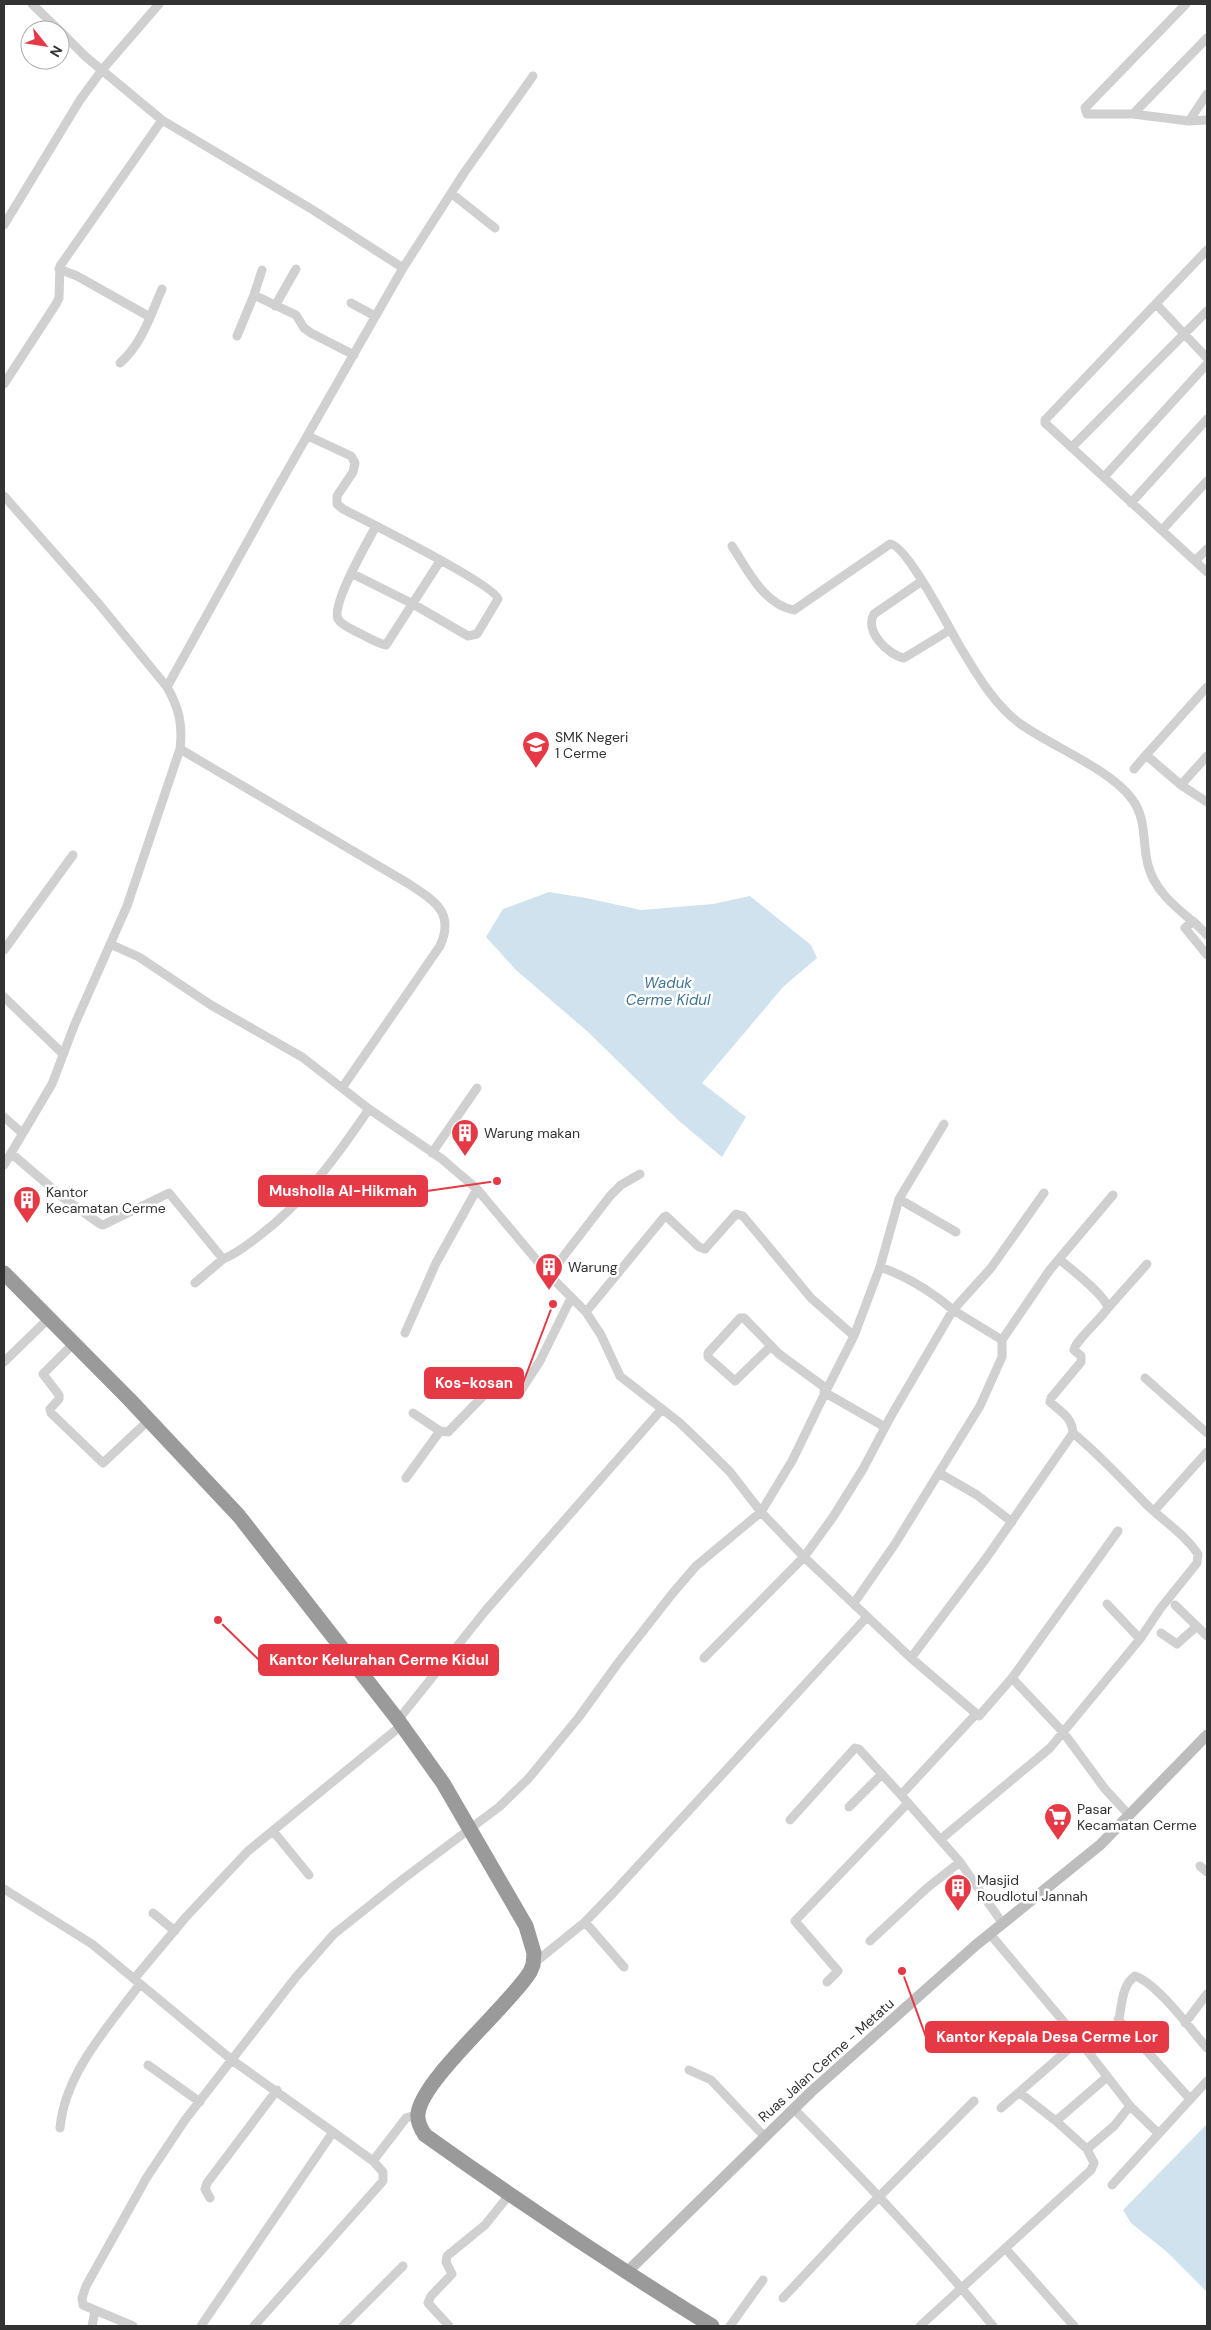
<svg xmlns="http://www.w3.org/2000/svg" width="1211" height="2330" font-family="'DM Sans',sans-serif">
<style>
.water{fill:#cfe2ee}
.lines{fill:none;stroke-linecap:round;stroke-linejoin:round}
.street{stroke:#d0d0d0;stroke-width:9}
.secondary{stroke:#bdbdbd;stroke-width:11}
.highway{stroke:#9a9a9a;stroke-width:15}
.labels{text-anchor:middle;stroke-width:5;stroke-linejoin:round;paint-order:stroke}
.poi-label{font-size:14px;fill:#333;stroke:#fff;text-anchor:start}
.street-label{font-size:14px;fill:#333;stroke:#fff}
.water-label{font-size:15px;font-style:italic;fill:#3f7597;stroke:#fff}
.leader{fill:none;stroke:#e63946;stroke-width:2}
.callout-dot{fill:#e63946;stroke:#fff;stroke-width:2}
.callout{fill:#e63946;stroke:#e63946;stroke-width:2}
.callout-label{font-size:15px;text-anchor:middle;font-weight:bold;fill:#fff}
</style>
<rect width="100%" height="100%" fill="#fff"/>
<path class="water" d="M 549,892 L 586,898 L 641,910 L 713,904 L 750,896 L 811,945 L 817,958 L 783,987 L 702,1083 L 746,1117 L 722,1157 L 678,1120 L 588,1032 L 516,970 L 486,937 L 503,909 Z
M 1207,2124 L 1207,2292 L 1167,2252 L 1131,2223 L 1123,2210 Z"/>
<g class="lines">
<path class="street" d="M 32,4 L 59,30
M 1186,4 L 1085,108 L 1087,114 L 1133,114 L 1189,121
M 60,31 L 86,57 L 162,120 L 313,210 L 403,268
M 1207,94 L 1189,121 L 1207,120
M 1133,114 L 1207,38
M 451,193 L 495,228
M 4,225 L 80,100 L 102,70 L 159,4
M 1207,250 L 1045,420 L 1045,423 L 1207,572
M 59,269 L 77,276 L 150,317
M 254,295 L 262,270
M 351,303 L 375,316
M 1157,305 L 1207,358
M 275,306 L 296,269
M 237,336 L 254,295 L 296,315 L 304,328 L 311,333 L 354,355
M 120,363 C 142,344 151,314 162,289
M 4,384 L 56,304 L 59,298 L 60,266 L 162,120
M 308,436 L 351,456 L 355,463 L 353,472 L 337,496 L 337,504 L 343,509 C 364,520 495,585 498,599 L 477,634 L 468,636 L 413,604 L 351,573
M 1072,447 L 1207,311
M 1104,477 L 1207,364
M 4,496 L 99,604 L 167,687 C 179,708 183,725 180,749 L 127,906 L 74,1026 L 52,1084 L 4,1165
M 1131,503 L 1207,419
M 376,526 C 368,541 331,605 338,619 C 342,626 354,630 361,634 C 369,638 377,643 386,645 L 440,561
M 1162,530 L 1207,481
M 732,546 C 747,569 764,605 794,610 L 890,544 C 906,544 949,628 959,645 C 976,673 993,703 1019,723 C 1051,746 1110,769 1132,799 C 1147,819 1142,842 1148,865 C 1154,889 1173,905 1191,920
M 1195,561 L 1207,549
M 922,581 L 874,614 C 864,631 888,655 904,658 L 950,630
M 167,687 L 270,501 L 403,268 L 464,173 L 533,76
M 180,749 L 409,884 C 435,901 455,913 440,946 L 342,1088
M 1207,756 L 1181,785 L 1207,802
M 1134,769 L 1146,755
M 1181,785 L 1146,755 L 1207,687
M 1207,935 L 1193,921 L 1185,928 L 1207,955
M 110,944 L 139,957 L 211,1005 L 302,1057 L 369,1109 L 442,1159 L 477,1189 L 549,1275 L 586,1312 L 601,1335 L 620,1376 L 680,1423 L 706,1448 L 730,1472 L 761,1512 L 804,1557 L 911,1658 L 979,1716 L 1012,1678 L 1118,1531
M 4,950 L 73,855
M 4,997 L 63,1054
M 4,1117 L 22,1133
M 11,1153 L 61,1196 L 100,1224 L 103,1225 L 169,1193 L 223,1259 C 237,1254 247,1245 259,1236 C 304,1202 337,1156 369,1109
M 432,1153 L 477,1088
M 899,1199 L 956,1232
M 1059,1259 L 1113,1195
M 549,1275 L 610,1196 L 621,1185 L 640,1174
M 195,1283 L 223,1259
M 1108,1308 L 1147,1264
M 586,1312 L 664,1217 L 666,1216 L 699,1247 L 705,1249 L 736,1214 L 743,1216 L 811,1298 L 854,1336 L 880,1267 L 899,1199 L 944,1124
M 405,1333 L 436,1263 L 477,1189
M 1002,1340 L 953,1310 L 991,1268 L 1044,1193
M 74,1343 L 43,1374 L 59,1395 L 59,1399 L 50,1409 L 51,1413 L 103,1463 L 149,1420
M 771,1346 L 735,1381 L 708,1357 L 708,1353 L 740,1318 L 744,1318 L 779,1354 L 827,1389 L 854,1336
M 4,1362 L 49,1318
M 1145,1378 L 1207,1433
M 824,1392 L 885,1427
M 413,1413 L 440,1431 L 448,1432 L 490,1389 L 498,1389 L 518,1395 L 540,1361 L 571,1298
M 939,1473 L 977,1495 L 1012,1522
M 406,1478 L 440,1431
M 1154,1511 L 1207,1452
M 854,1603 L 895,1544 L 980,1406 L 1002,1357 L 1002,1340 L 1049,1271 L 1059,1259 C 1071,1269 1105,1295 1108,1308 C 1101,1319 1075,1341 1074,1350 L 1081,1356 L 1081,1362 L 1051,1398 L 1050,1402 C 1061,1412 1072,1417 1073,1433 L 987,1557 L 911,1658
M 1107,1604 L 1140,1639
M 1175,1605 L 1207,1636
M 1161,1633 L 1177,1644 L 1197,1626
M 704,1658 L 804,1557 L 833,1517 L 863,1469 L 891,1416 L 953,1310 C 932,1292 906,1276 880,1267
M 1012,1678 L 1063,1732 L 1105,1789 L 1129,1815
M 976,1714 L 901,1795 L 960,1862 L 1003,1924
M 398,1720 L 486,1610 L 661,1410
M 849,1807 L 882,1774
M 790,1820 L 855,1748 L 859,1749 L 901,1795
M 273,1831 L 309,1875
M 941,1839 L 1050,1748 L 1140,1639 L 1160,1609 L 1197,1563 L 1198,1554 C 1184,1534 1165,1522 1148,1506 C 1123,1481 1101,1456 1073,1433
M 1200,1866 L 1207,1872
M 4,1889 L 92,1944 L 232,2060 L 333,2132 L 201,2326
M 153,1913 L 175,1931
M 585,1922 L 624,1967
M 990,1934 L 1079,2040 L 1130,2106 L 1158,2133
M 870,1941 L 927,1888 L 960,1862
M 533,1964 L 585,1922 L 613,1893 L 867,1617
M 134,1979 L 185,1918 L 248,1851 L 402,1725
M 827,1982 L 838,1971 L 795,1921 L 908,1803
M 1118,2019 L 1190,2099
M 1185,2023 L 1207,1994
M 1088,2052 C 1095,2049 1103,2046 1109,2041 C 1126,2025 1115,1990 1135,1976 C 1157,1983 1191,2030 1207,2048
M 148,2065 L 200,2102
M 689,2070 L 711,2080 L 765,2137
M 1020,2093 L 1056,2121
M 1001,2108 L 1079,2040
M 794,2109 C 863,2179 931,2250 993,2326
M 60,2128 C 65,2073 108,2027 140,1984
M 333,2132 L 373,2161 L 406,2118 L 418,2114
M 1087,2149 L 1056,2121 L 1107,2077
M 1112,2185 L 1207,2081
M 210,2198 L 205,2189 L 207,2183 L 277,2090
M 1005,2248 L 1074,2326
M 783,2298 L 855,2221 L 974,2101
M 92,2326 L 95,2311
M 133,2326 L 83,2305 L 82,2298 L 86,2286 L 147,2177 L 185,2120 L 296,1977 L 334,1934 L 403,1879 L 499,1807 L 528,1779 L 579,1717 L 618,1663 L 672,1594 L 696,1566 L 761,1512 L 792,1461 L 827,1389
M 254,2326 L 383,2181 L 383,2172 L 373,2161
M 343,2326 L 403,2266
M 449,2326 L 428,2303 L 431,2296 L 452,2274 L 446,2262 L 447,2256 L 485,2225 L 509,2195
M 730,2326 L 763,2280
M 920,2326 L 1091,2170 L 1094,2163 L 1087,2149 L 1114,2126 L 1130,2106"/>
<path class="secondary" d="M 626,2273 L 812,2091 L 976,1945 L 1100,1845 L 1207,1735"/>
<path class="highway" d="M 4,1273 L 130,1400 L 239,1516 L 398,1720 L 443,1783 L 526,1926 L 534,1953 L 533,1965 L 530,1972 C 509,2006 421,2080 418,2114 C 417,2122 421,2129 425,2135 C 519,2202 615,2266 712,2326"/>
</g>
<defs>
<symbol id="school-pin" viewBox="-11 -11 22 30"><path d="M0 17L-7.5 6A9.5 9.5 0 1 1 7.5 6Z" fill="#e63946" stroke="#fff"/><path d="M0-5L7-2L0 1L-7-2ZM-4 1L0 2.5L4 1V4Q0 6-4 4Z" fill="#fff"/></symbol>
<symbol id="building-pin" viewBox="-11 -11 22 30"><path d="M0 17L-7.5 6A9.5 9.5 0 1 1 7.5 6Z" fill="#e63946" stroke="#fff"/><path d="M-4-6H4V6H1V3H-1V6H-4ZM-2.5-4.3h1.7v1.8h-1.7ZM.8-4.3h1.7v1.8H.8ZM-2.5-1h1.7V.8h-1.7ZM.8-1h1.7V.8H.8Z" fill="#fff"/></symbol>
<symbol id="supermarket-pin" viewBox="-11 -11 22 30"><path d="M0 17L-7.5 6A9.5 9.5 0 1 1 7.5 6Z" fill="#e63946" stroke="#fff"/><path d="M-6-5.5h2.5l.6 2H6L4.5 2H-2.5L-4.4-4H-6ZM-1.5 3.2a1.3 1.3 0 1 0 .1 0ZM3 3.2a1.3 1.3 0 1 0 .1 0Z" fill="#fff"/></symbol>
</defs>
<g fill-rule="evenodd">
<use href="#school-pin" x="520" y="729" width="32" height="43"/>
<use href="#building-pin" x="449" y="1117" width="32" height="43"/>
<use href="#building-pin" x="11" y="1184" width="32" height="43"/>
<use href="#building-pin" x="533" y="1251" width="32" height="43"/>
<use href="#supermarket-pin" x="1042" y="1801" width="32" height="43"/>
<use href="#building-pin" x="942" y="1872" width="32" height="43"/>
</g>
<g class="labels">
<g class="poi-label">
<text x="555" y="742">SMK Negeri<tspan x="555" dy="16">1 Cerme</tspan></text>
<text x="484" y="1138">Warung makan</text>
<text x="46" y="1197">Kantor<tspan x="46" dy="16">Kecamatan Cerme</tspan></text>
<text x="568" y="1272">Warung</text>
<text x="1077" y="1814">Pasar<tspan x="1077" dy="16">Kecamatan Cerme</tspan></text>
<text x="977" y="1885">Masjid<tspan x="977" dy="16">Roudlotul Jannah</tspan></text>
</g>
<g class="street-label">
<text transform="translate(826 2060) rotate(-42)" y="5">Ruas Jalan Cerme - Metatu</text>
</g>
<g class="water-label">
<text x="668" y="988">Waduk<tspan x="668" dy="17">Cerme Kidul</tspan></text>
</g>
</g>
<path class="leader" d="M497 1181L427 1191M553 1304L523 1383M218 1620L259 1660M902 1971L926 2037"/>
<g class="callout-dot">
<circle cx="497" cy="1181" r="5"/>
<circle cx="553" cy="1304" r="5"/>
<circle cx="218" cy="1620" r="5"/>
<circle cx="902" cy="1971" r="5"/>
</g>
<g class="callout">
<rect x="259" y="1176" width="168" height="30" rx="5"/>
<rect x="425" y="1368" width="98" height="30" rx="5"/>
<rect x="259" y="1645" width="239" height="30" rx="5"/>
<rect x="926" y="2022" width="242" height="30" rx="5"/>
</g>
<g class="callout-label">
<text x="343" y="1196">Musholla Al-Hikmah</text>
<text x="474" y="1388">Kos-kosan</text>
<text x="379" y="1665">Kantor Kelurahan Cerme Kidul</text>
<text x="1047" y="2042">Kantor Kepala Desa Cerme Lor</text>
</g>
<rect width="1211" height="2330" fill="none" stroke="#333333" stroke-width="10"/>
<g transform="translate(45 45) rotate(120)"><circle r="24" fill="#ffffff" stroke="#adadad"/>
<path d="M0-4L9 19L0 12L-9 19Z" fill="#e63946"/>
<text y="-8" font-size="14" font-weight="bold" text-anchor="middle" fill="#333333">N</text>
</g>
</svg>
